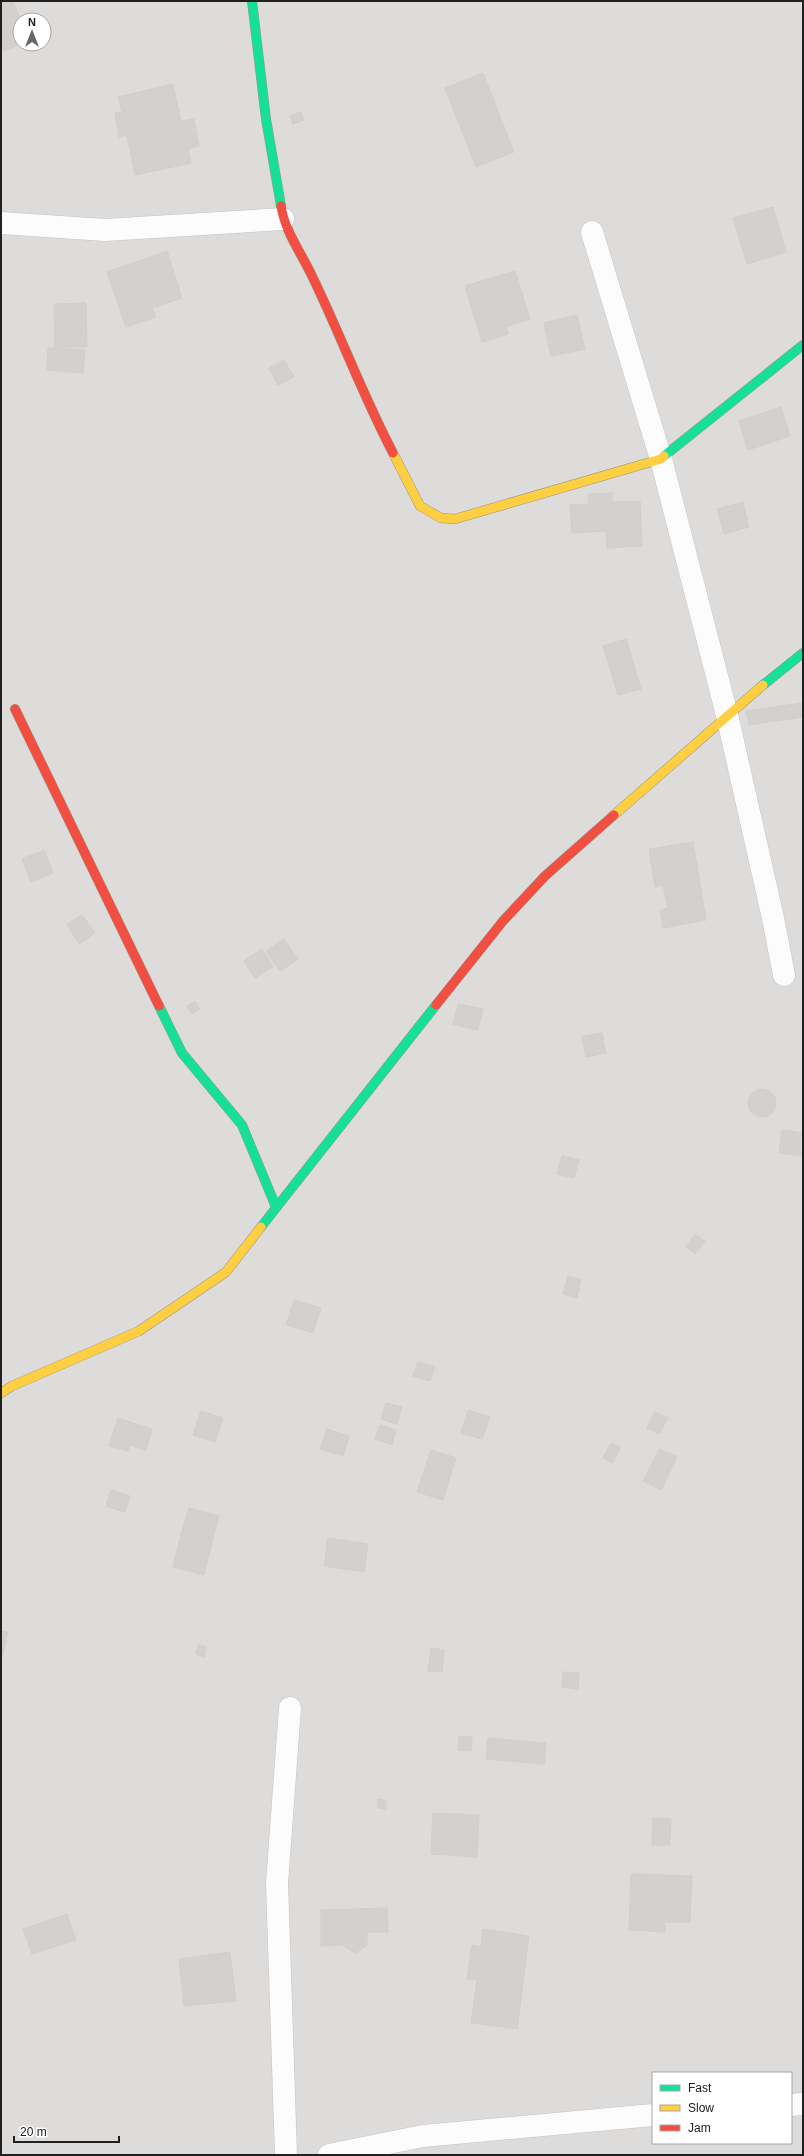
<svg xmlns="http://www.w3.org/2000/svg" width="804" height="2156" font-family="Arial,sans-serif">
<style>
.residential{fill:#dddcdb;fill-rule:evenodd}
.building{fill:#d3d0ce;stroke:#d1cecb}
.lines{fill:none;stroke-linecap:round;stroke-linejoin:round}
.street-casing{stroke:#c5c4c4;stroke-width:23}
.fast-casing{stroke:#979783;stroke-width:10}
.slow-casing{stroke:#979783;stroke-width:10}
.jam-casing{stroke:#979783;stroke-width:10}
.street{stroke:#fcfcfc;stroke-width:22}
.fast{stroke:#16e098;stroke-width:9}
.slow{stroke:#ffcf43;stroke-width:9}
.jam{stroke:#f24e42;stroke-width:9}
</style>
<rect width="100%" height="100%" fill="#eeecea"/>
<path class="residential" d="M 1,1 L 803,1 L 803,2155 L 1,2155 ZM 20,20 L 44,20 L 44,44 L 20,44 ZM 653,2073 L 791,2073 L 791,2143 L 653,2143 Z"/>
<path class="building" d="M 6,1 L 13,1 L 21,20 L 21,44 L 1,52 L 1,3 Z
M 483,73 L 514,152 L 476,167 L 445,88 Z
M 173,84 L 181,121 L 194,119 L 199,146 L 188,149 L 191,163 L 135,175 L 127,135 L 119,137 L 115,113 L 122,112 L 118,97 Z
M 301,112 L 304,120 L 293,124 L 290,116 Z
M 773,207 L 786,252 L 747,264 L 733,218 Z
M 167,251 L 182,298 L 152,308 L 156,317 L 126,327 L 107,272 Z
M 515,271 L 530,319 L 506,327 L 508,334 L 482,342 L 465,286 Z
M 86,303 L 87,347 L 55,347 L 54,304 Z
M 577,315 L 585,349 L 551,356 L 544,323 Z
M 48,348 L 85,350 L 83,373 L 47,370 Z
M 284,360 L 294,377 L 278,385 L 269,368 Z
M 781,407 L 790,436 L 748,450 L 739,421 Z
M 612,493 L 612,502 L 640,501 L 642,546 L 607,548 L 606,531 L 572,533 L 570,505 L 588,504 L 588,494 Z
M 743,502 L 749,527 L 724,534 L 717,509 Z
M 626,639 L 641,689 L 618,695 L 603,646 Z
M 802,703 L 803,717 L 749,725 L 746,711 Z
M 693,842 L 706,920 L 663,928 L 660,910 L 668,908 L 663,885 L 655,887 L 649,849 Z
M 44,850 L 53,873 L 31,882 L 22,859 Z
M 82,915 L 95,933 L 79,944 L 67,924 Z
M 284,939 L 298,959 L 280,971 L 266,951 Z
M 262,949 L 273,967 L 255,978 L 244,961 Z
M 195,1001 L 200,1009 L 192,1014 L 187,1006 Z
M 458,1004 L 483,1009 L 478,1030 L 453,1024 Z
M 602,1033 L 606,1053 L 586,1057 L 582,1036 Z
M748 1103a14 14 0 1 1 28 0a14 14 0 1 1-28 0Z
M 782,1130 L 803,1133 L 803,1156 L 779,1153 Z
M 562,1156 L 579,1160 L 574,1178 L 557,1174 Z
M 695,1234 L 705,1241 L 695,1254 L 686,1247 Z
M 568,1276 L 581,1280 L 577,1298 L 563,1294 Z
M 294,1300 L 321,1308 L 313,1333 L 286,1325 Z
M 418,1362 L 435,1367 L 430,1381 L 413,1376 Z
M 386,1403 L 402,1407 L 397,1424 L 381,1419 Z
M 468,1410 L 490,1417 L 482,1439 L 461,1433 Z
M 201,1411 L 223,1418 L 215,1442 L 193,1435 Z
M 654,1412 L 668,1418 L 659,1434 L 647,1428 Z
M 118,1418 L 152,1429 L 146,1450 L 130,1445 L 128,1451 L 109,1446 Z
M 380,1425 L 396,1430 L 392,1445 L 375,1439 Z
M 327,1429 L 349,1436 L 343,1456 L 320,1449 Z
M 611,1443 L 620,1447 L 613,1463 L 603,1458 Z
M 659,1449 L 677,1457 L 661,1490 L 643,1481 Z
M 431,1450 L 456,1458 L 443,1500 L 417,1492 Z
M 111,1490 L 130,1496 L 125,1512 L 106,1506 Z
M 189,1508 L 219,1516 L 213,1538 L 182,1531 Z
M 182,1531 L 213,1538 L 204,1575 L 173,1567 Z
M 328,1538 L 368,1544 L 364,1572 L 324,1566 Z
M 1,1631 L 8,1632 L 2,1658 L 1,1658 Z
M 198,1645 L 206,1647 L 204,1657 L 196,1654 Z
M 431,1648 L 444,1650 L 442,1672 L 428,1671 Z
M 563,1672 L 579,1673 L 578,1689 L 562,1687 Z
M 459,1736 L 472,1737 L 471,1751 L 458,1750 Z
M 488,1738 L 546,1743 L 544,1764 L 486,1759 Z
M 378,1799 L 386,1800 L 386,1809 L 378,1808 Z
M 433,1813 L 479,1815 L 477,1857 L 431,1854 Z
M 653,1818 L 671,1819 L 670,1845 L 652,1845 Z
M 631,1874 L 692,1876 L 690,1922 L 665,1922 L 665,1932 L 629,1930 Z
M 387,1908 L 388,1932 L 367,1932 L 367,1945 L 355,1953 L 343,1945 L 321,1946 L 321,1910 Z
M 67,1914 L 76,1940 L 32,1954 L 23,1929 Z
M 483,1929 L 529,1936 L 517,2029 L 471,2023 L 477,1980 L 467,1979 L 472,1945 L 481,1947 Z
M 230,1952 L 236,2001 L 184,2006 L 179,1959 Z"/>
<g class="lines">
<defs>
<path id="street" d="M 1,223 L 105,230 L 283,219
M 592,232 L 661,459 L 727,715 L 773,918 L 784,975
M 791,2105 L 803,2104
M 286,2155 L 277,1883 L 290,1708
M 329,2155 L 423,2136 L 653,2115"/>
<path id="fast" d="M 252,1 L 266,119 L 281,206
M 664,456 L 803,345
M 763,685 L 803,653
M 159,1006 L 182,1053 L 242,1125 L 276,1207
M 261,1227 L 436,1005"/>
<path id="slow" d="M 393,453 L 420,506 L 441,518 L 455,519 L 661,459 L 664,456
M 614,815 L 763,685
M 1,1393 L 12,1386 L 139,1331 L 226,1272 L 261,1227"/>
<path id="jam" d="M 281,206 C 285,232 302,254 313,278 C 341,336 363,396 393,453
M 15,709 L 159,1006
M 436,1005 L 503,921 L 545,876 L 614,815"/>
</defs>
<use href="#street" class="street-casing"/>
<use href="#fast" class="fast-casing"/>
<use href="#slow" class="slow-casing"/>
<use href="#jam" class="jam-casing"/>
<use href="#street" class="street"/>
<use href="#fast" class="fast"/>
<use href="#slow" class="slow"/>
<use href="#jam" class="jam"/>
</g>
<rect width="804" height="2156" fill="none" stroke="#202020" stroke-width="4"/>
<rect x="652" y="2072" width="140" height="72" fill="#ffffff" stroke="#a6a6a6"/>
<rect x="660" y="2085" width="20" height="6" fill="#16e098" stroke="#a6a6a6"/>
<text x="688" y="2092" font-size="12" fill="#202020">Fast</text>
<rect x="660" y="2105" width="20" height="6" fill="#ffcf43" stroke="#a6a6a6"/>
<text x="688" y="2112" font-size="12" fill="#202020">Slow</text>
<rect x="660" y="2125" width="20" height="6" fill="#f24e42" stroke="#a6a6a6"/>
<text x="688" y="2132" font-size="12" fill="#202020">Jam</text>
<g transform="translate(32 32)"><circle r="19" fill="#ffffff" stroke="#a6a6a6"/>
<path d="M0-3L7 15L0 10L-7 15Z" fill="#686767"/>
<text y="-6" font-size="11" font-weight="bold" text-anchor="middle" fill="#202020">N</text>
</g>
<path d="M14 2136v6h105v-6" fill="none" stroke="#202020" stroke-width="2"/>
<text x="20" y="2136" font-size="12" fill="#202020" stroke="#ffffff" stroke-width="3" paint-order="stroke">20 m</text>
</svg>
